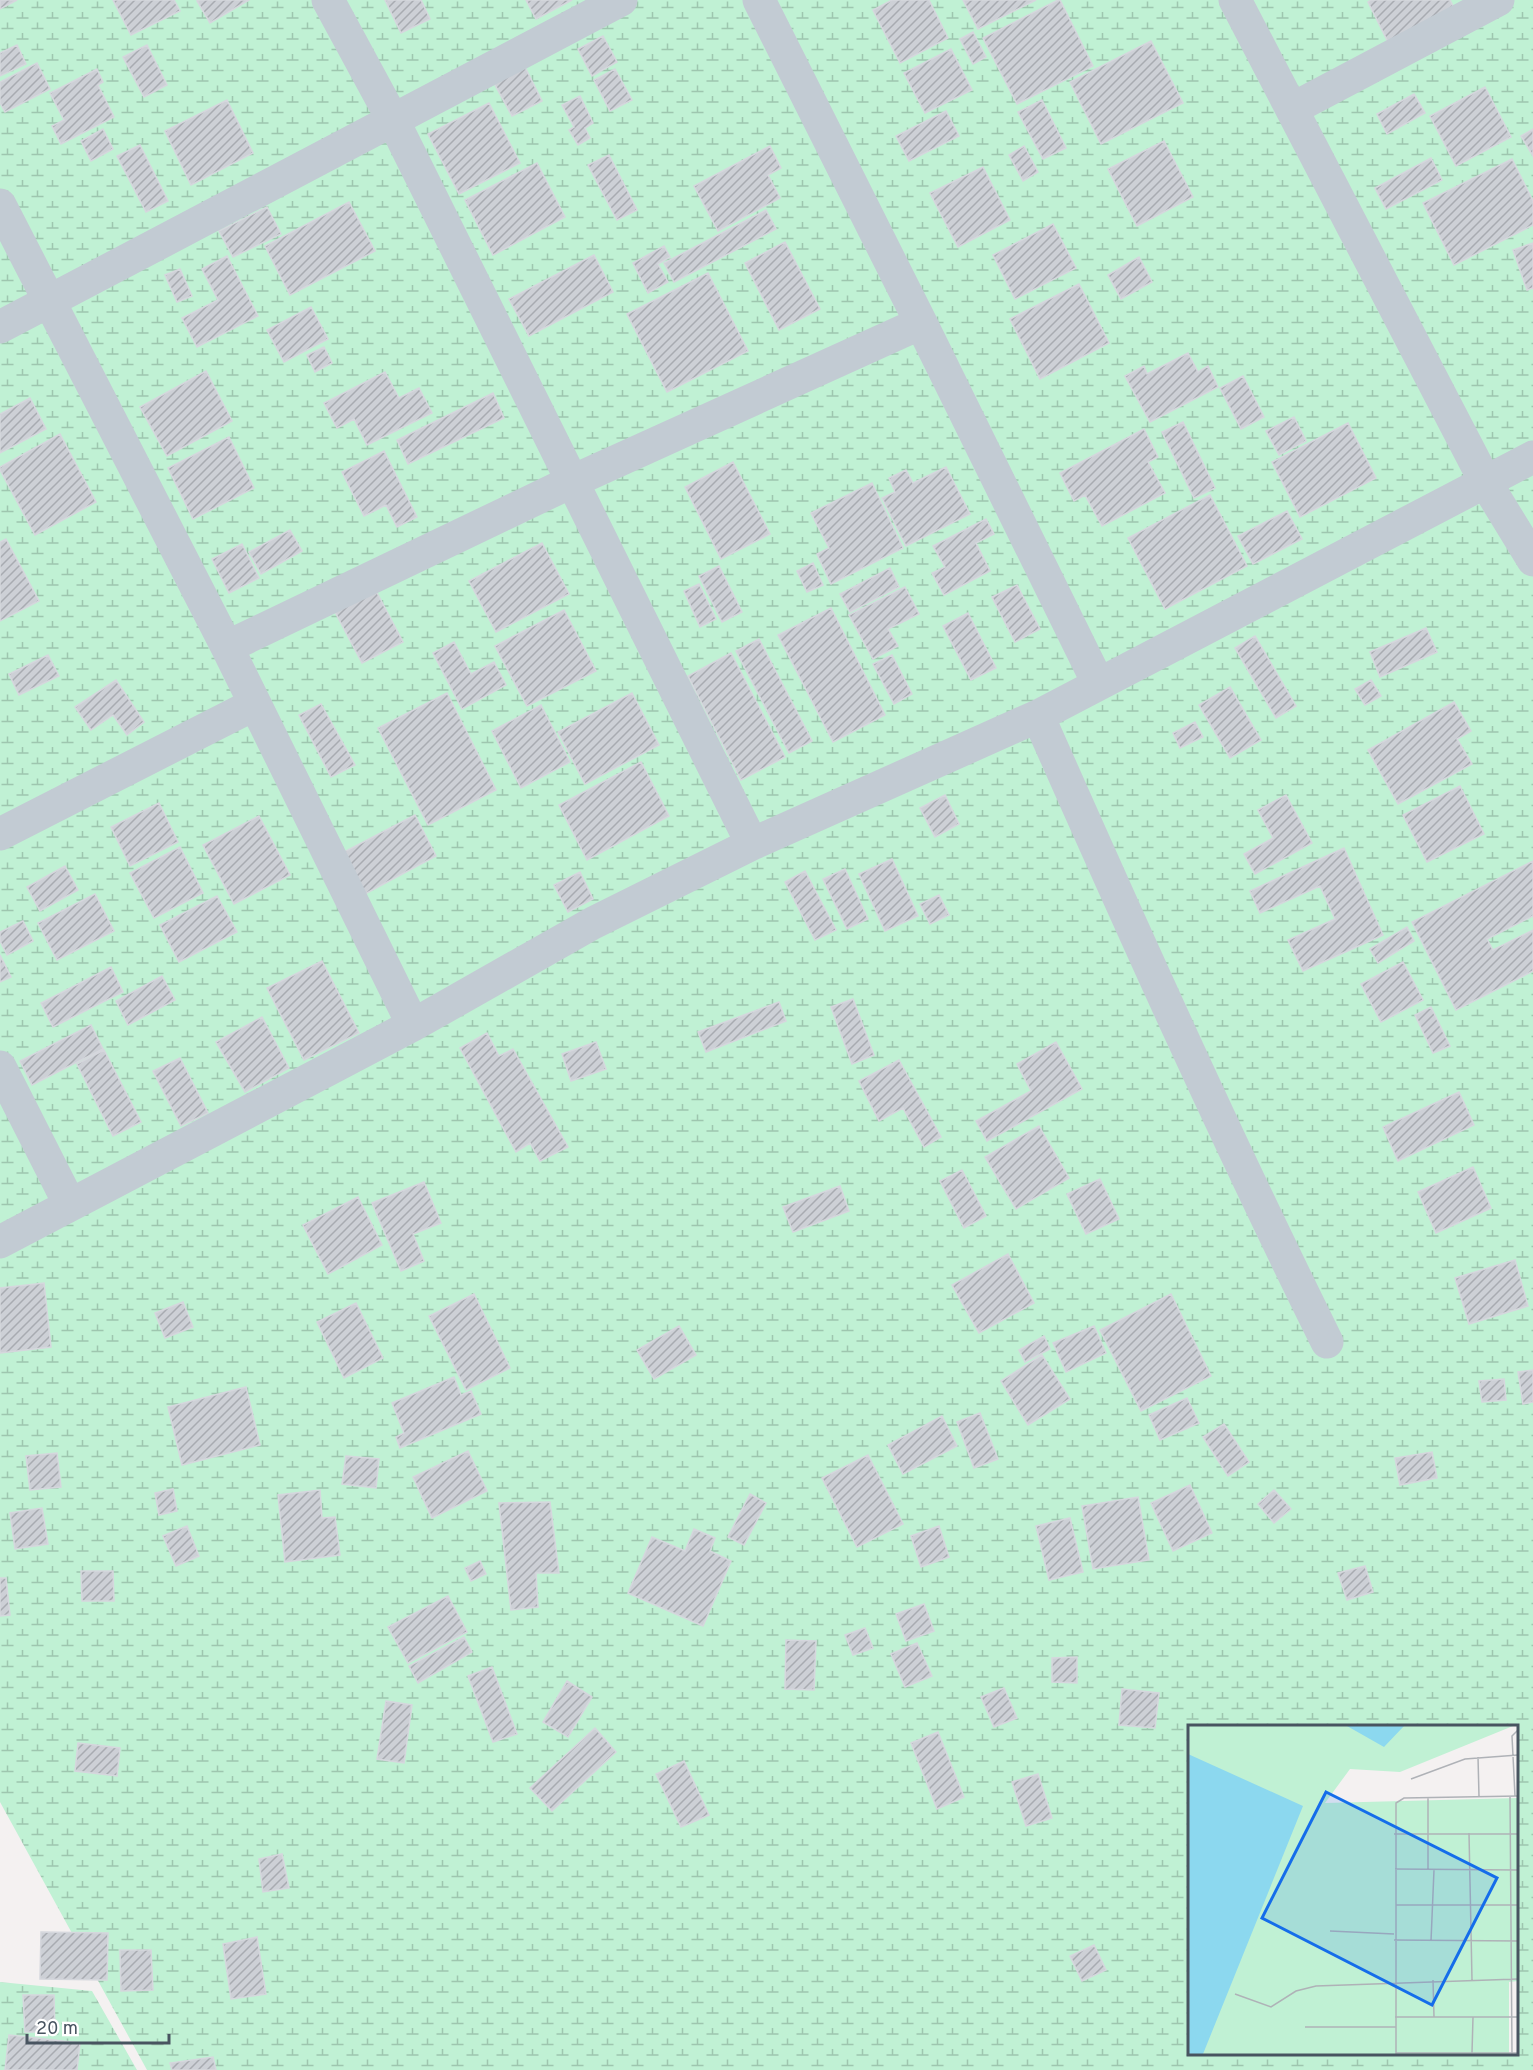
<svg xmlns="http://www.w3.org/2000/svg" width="1533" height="2070" font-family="Overpass,sans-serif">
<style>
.wetland{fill:url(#wetland-marsh);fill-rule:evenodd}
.building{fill:url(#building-hatch);stroke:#d5d7dd;stroke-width:1.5}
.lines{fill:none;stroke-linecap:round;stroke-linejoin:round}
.minor{stroke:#c2cbd3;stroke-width:33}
.inset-road{fill:none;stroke:#afb2b7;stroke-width:1.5}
.view{fill:#156dea;fill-opacity:0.15;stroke:#156dea;stroke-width:3}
.inset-edge{fill:none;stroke:#485460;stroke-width:3}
</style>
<defs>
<pattern id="wetland-marsh" width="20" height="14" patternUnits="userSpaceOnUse" patternTransform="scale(1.5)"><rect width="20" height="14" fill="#c0f1d4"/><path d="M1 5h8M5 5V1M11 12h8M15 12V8" fill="none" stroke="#9ec6af"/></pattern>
<pattern id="building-hatch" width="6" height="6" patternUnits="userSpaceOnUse" patternTransform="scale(1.5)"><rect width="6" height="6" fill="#cdd0d6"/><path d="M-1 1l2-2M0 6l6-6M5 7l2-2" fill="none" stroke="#a8abb1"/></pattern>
</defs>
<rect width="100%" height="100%" fill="#f4f1f1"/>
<path class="wetland" d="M 0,0 L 1533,0 L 1533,2070 L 147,2070 L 0,1802 ZM 1190,1726 L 1516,1726 L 1516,2054 L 1190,2054 Z
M 0,1982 L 92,1991 L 137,2070 L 0,2070 Z"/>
<path class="building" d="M 0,0 L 17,0 L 0,9 Z
M 113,0 L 174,0 L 180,11 L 131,35 Z
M 200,0 L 249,0 L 210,23 L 197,1 Z
M 385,0 L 421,0 L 430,19 L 401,33 Z
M 526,0 L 572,0 L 536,19 Z
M 892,0 L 929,0 L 948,38 L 900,63 L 873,10 Z
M 963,0 L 1036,0 L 978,29 Z
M 1058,0 L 1060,0 L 1093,66 L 1017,104 L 983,38 Z
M 1371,0 L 1450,0 L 1457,14 L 1391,48 L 1368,2 Z
M 973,32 L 986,57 L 973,64 L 960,39 Z
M 603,36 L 617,62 L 592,76 L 578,49 Z
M 1151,41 L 1183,103 L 1101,144 L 1070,82 Z
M 17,45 L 26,64 L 0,76 L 0,53 Z
M 147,45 L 167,85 L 144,97 L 123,57 Z
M 951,49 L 972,90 L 925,113 L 904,73 Z
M 37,63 L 50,89 L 5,112 L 0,103 L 0,82 Z
M 525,67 L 542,101 L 512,116 L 494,83 Z
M 97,69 L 103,82 L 98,85 L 114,117 L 61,144 L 52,126 L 64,120 L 50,93 Z
M 615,69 L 632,100 L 610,111 L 594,80 Z
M 1485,87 L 1511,137 L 1456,166 L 1430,116 Z
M 1414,94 L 1425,113 L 1387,134 L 1377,114 Z
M 580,96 L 593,123 L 585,128 L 590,138 L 578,145 L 569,130 L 574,127 L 562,105 Z
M 227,100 L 253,153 L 191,185 L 165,131 Z
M 1042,100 L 1066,148 L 1043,159 L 1018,112 Z
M 489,103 L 520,163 L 459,194 L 428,134 Z
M 946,111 L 959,136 L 909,161 L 896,136 Z
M 103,129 L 113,149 L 91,161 L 81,141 Z
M 1533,129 L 1533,156 L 1521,136 Z
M 1164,141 L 1193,197 L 1137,226 L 1108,169 Z
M 140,145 L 168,201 L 146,212 L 117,156 Z
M 770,146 L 781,168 L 768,175 L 780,198 L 718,231 L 694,186 Z
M 1024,146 L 1038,172 L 1023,181 L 1009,155 Z
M 609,155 L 637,210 L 617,220 L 588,165 Z
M 1431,158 L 1442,180 L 1386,209 L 1375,188 Z
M 1512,159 L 1533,201 L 1533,225 L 1454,265 L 1423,203 Z
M 537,163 L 565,217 L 493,255 L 465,200 Z
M 983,167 L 1010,220 L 958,247 L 930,193 Z
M 349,202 L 375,251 L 290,295 L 265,246 Z
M 267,207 L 281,234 L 233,257 L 219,231 Z
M 766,210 L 776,229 L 674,282 L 664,263 Z
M 1053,224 L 1076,268 L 1015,299 L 993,255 Z
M 785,242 L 820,309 L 779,330 L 745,263 Z
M 1533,243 L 1533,288 L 1527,290 L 1513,250 Z
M 664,246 L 670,257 L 658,264 L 668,282 L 648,293 L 633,263 Z
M 594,255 L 613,292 L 529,336 L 509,299 Z
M 227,256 L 258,316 L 197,347 L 182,318 L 218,300 L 202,269 Z
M 1139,257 L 1152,282 L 1121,299 L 1108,275 Z
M 180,269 L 192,296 L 177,302 L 165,275 Z
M 708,273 L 748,351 L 667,392 L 627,314 Z
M 1079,284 L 1109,343 L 1040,379 L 1010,319 Z
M 311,307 L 328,339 L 284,362 L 267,330 Z
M 324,347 L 332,363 L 315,372 L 307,355 Z
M 1188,353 L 1198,372 L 1208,366 L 1218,387 L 1150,422 L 1125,376 L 1144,366 L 1147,374 Z
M 206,371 L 232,421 L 167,456 L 140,407 Z
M 385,372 L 399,398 L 419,388 L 432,413 L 367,445 L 354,419 L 337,428 L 324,403 Z
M 1243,376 L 1264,417 L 1241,429 L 1220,388 Z
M 493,393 L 504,418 L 408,464 L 397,440 Z
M 30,398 L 46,429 L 0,453 L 0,414 Z
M 1294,417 L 1306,441 L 1279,455 L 1266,431 Z
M 1183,422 L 1215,488 L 1194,498 L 1162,432 Z
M 1348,423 L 1376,478 L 1300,517 L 1272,462 Z
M 1144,429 L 1158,457 L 1148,462 L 1165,493 L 1102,526 L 1085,495 L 1074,501 L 1060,473 Z
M 60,434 L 96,502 L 35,535 L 0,470 L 0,467 Z
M 229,437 L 254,488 L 193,519 L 168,468 Z
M 384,451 L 417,517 L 397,527 L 386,505 L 364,516 L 342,472 Z
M 733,462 L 770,534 L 721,559 L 685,487 Z
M 946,467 L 970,514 L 906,546 L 882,498 L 895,492 L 889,478 L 906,470 L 913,483 Z
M 872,483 L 903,548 L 831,584 L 817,554 L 829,548 L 811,513 Z
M 1210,495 L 1247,566 L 1165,609 L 1128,538 Z
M 1287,511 L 1302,539 L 1253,564 L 1238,536 Z
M 986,519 L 994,534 L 976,543 L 990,571 L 944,595 L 932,573 L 945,567 L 933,546 Z
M 290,530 L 302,551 L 261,574 L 249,552 Z
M 6,539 L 39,601 L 0,621 L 0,542 Z
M 542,543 L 569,594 L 496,632 L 469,581 Z
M 242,544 L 259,578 L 229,593 L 212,559 Z
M 813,563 L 823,585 L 807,592 L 797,571 Z
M 719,566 L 742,612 L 722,622 L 699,576 Z
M 890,568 L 899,587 L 850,612 L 840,594 Z
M 699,584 L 716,619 L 700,627 L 684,591 Z
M 1017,585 L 1040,629 L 1015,642 L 992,597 Z
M 905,587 L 919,614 L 888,629 L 898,646 L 873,659 L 849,615 Z
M 375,589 L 403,642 L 362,663 L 334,610 Z
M 831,608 L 885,715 L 833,742 L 778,635 Z
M 564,610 L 596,671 L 527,706 L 495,646 Z
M 968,613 L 996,668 L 971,680 L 943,626 Z
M 1426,628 L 1437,652 L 1380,677 L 1370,652 Z
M 1255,636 L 1296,706 L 1276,718 L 1235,648 Z
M 759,639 L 812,741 L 789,753 L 736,651 Z
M 454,642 L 471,674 L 494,662 L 506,685 L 462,709 L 433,653 Z
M 731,653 L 785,757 L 741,780 L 688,676 Z
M 48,655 L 59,676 L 19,695 L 9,674 Z
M 892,655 L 912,694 L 894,704 L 873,664 Z
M 116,680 L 144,722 L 127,735 L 113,715 L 91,730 L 75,707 Z
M 1371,680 L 1381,696 L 1365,705 L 1355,689 Z
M 1230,687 L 1261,740 L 1230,758 L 1199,705 Z
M 447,693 L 496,790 L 428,825 L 378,728 Z
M 632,693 L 659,745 L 585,784 L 558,732 Z
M 1454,702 L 1471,731 L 1457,739 L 1472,764 L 1398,804 L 1368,750 Z
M 321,704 L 355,765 L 331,777 L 299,715 Z
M 541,705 L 570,762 L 521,788 L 492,731 Z
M 1195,722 L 1203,737 L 1180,748 L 1173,733 Z
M 641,762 L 669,816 L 587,860 L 559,805 Z
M 1460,786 L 1484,834 L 1427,862 L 1403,815 Z
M 945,795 L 959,824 L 935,837 L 920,808 Z
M 1286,795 L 1312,843 L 1255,874 L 1244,854 L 1273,838 L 1258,810 Z
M 159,803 L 178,842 L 130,866 L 111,827 Z
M 415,815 L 436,856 L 365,894 L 344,852 Z
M 259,816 L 290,875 L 234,904 L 203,845 Z
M 180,847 L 203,893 L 154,918 L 130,873 Z
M 1344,848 L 1383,935 L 1303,971 L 1288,940 L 1335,919 L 1320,886 L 1260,913 L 1250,891 Z
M 892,859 L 918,916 L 885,931 L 859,874 Z
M 1533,861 L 1533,916 L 1487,939 L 1493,950 L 1533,930 L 1533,971 L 1456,1010 L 1412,922 Z
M 65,866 L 78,890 L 40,911 L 27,887 Z
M 845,869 L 868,919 L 847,929 L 823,879 Z
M 805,871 L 836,930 L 815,940 L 785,882 Z
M 580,872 L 593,899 L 568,912 L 554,885 Z
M 95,894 L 114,931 L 57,960 L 38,923 Z
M 939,895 L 949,915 L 930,924 L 920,904 Z
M 217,896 L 237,932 L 179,962 L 160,925 Z
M 23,921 L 33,941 L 7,955 L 0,941 L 0,932 Z
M 1407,927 L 1414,941 L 1378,963 L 1370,949 Z
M 0,955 L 11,977 L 0,982 Z
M 322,961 L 359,1033 L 304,1060 L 267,988 Z
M 1403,962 L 1423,1000 L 1381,1022 L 1361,984 Z
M 111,967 L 123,992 L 53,1027 L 41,1003 Z
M 162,976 L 175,1000 L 128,1025 L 116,1001 Z
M 853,999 L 874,1055 L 852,1064 L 831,1007 Z
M 779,1002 L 786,1021 L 706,1052 L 698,1032 Z
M 1431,1007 L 1450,1046 L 1433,1053 L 1415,1015 Z
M 262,1017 L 289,1068 L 245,1092 L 216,1042 Z
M 91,1025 L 103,1049 L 32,1085 L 20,1061 Z
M 487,1033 L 499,1056 L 513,1049 L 568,1147 L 540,1161 L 530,1143 L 516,1152 L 460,1048 Z
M 596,1042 L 606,1069 L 571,1081 L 562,1054 Z
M 1056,1042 L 1082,1089 L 987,1141 L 976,1121 L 1031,1091 L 1017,1064 Z
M 104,1050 L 141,1122 L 113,1136 L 77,1064 Z
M 180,1058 L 208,1113 L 181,1126 L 153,1071 Z
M 899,1060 L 941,1137 L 924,1147 L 903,1108 L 879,1121 L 859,1081 Z
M 1459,1092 L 1474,1125 L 1398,1161 L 1383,1127 Z
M 1039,1126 L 1069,1178 L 1016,1209 L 985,1157 Z
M 1473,1167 L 1491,1208 L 1436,1233 L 1418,1192 Z
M 962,1170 L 986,1216 L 964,1228 L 940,1181 Z
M 1100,1179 L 1119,1219 L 1086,1234 L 1067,1194 Z
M 424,1182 L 441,1223 L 413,1234 L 424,1261 L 401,1271 L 372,1203 Z
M 840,1186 L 849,1211 L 793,1232 L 783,1207 Z
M 358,1197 L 382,1245 L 328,1274 L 303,1225 Z
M 1008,1254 L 1034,1303 L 979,1333 L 952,1285 Z
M 1515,1260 L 1528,1306 L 1469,1324 L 1455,1278 Z
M 44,1283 L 51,1347 L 0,1353 L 0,1288 Z
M 474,1294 L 510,1368 L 466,1390 L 429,1316 Z
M 1171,1294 L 1211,1376 L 1141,1411 L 1100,1330 Z
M 183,1302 L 193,1327 L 165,1338 L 155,1313 Z
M 356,1303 L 383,1358 L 344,1378 L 317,1322 Z
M 679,1326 L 696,1355 L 654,1379 L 637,1350 Z
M 1094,1326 L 1106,1353 L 1066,1372 L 1053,1343 Z
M 1044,1336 L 1050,1349 L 1025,1362 L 1019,1350 Z
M 1042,1355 L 1070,1399 L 1028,1425 L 1001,1381 Z
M 1533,1370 L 1533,1402 L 1523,1404 L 1518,1372 Z
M 454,1377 L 461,1395 L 471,1391 L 481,1414 L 400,1448 L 396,1437 L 404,1433 L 392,1403 Z
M 1504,1379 L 1506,1400 L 1482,1402 L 1479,1381 Z
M 246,1387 L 260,1445 L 182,1465 L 168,1407 Z
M 1187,1398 L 1199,1423 L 1160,1440 L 1149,1415 Z
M 980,1413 L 998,1459 L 974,1468 L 957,1422 Z
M 942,1416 L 957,1446 L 903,1474 L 888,1445 Z
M 1224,1424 L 1249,1462 L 1228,1476 L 1203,1437 Z
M 468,1451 L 487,1491 L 432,1518 L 413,1477 Z
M 1432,1452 L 1437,1478 L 1400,1485 L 1395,1458 Z
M 57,1453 L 61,1487 L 30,1490 L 26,1456 Z
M 868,1455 L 903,1524 L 857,1547 L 822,1478 Z
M 346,1456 L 379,1459 L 376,1488 L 342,1484 Z
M 1190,1485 L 1212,1533 L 1173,1551 L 1151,1503 Z
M 173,1489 L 177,1511 L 159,1515 L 155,1493 Z
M 320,1490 L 322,1518 L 335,1517 L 340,1555 L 285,1562 L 278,1495 Z
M 1274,1490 L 1291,1509 L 1274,1523 L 1258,1504 Z
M 750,1494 L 766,1503 L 744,1545 L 728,1537 Z
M 1138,1497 L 1149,1560 L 1093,1569 L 1082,1506 Z
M 550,1502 L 559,1573 L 536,1573 L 538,1607 L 511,1610 L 499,1503 Z
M 42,1508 L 48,1544 L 15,1549 L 10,1513 Z
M 1070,1518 L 1083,1572 L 1049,1580 L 1036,1526 Z
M 187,1526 L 199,1556 L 176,1566 L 163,1536 Z
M 939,1526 L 949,1557 L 921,1567 L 911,1536 Z
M 694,1529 L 715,1538 L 710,1551 L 731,1561 L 703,1626 L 628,1593 L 652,1537 L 685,1551 Z
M 480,1561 L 486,1574 L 471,1581 L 465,1568 Z
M 1365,1566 L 1373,1592 L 1347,1600 L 1338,1573 Z
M 81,1571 L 113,1571 L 114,1601 L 82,1601 Z
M 0,1578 L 6,1578 L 10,1615 L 0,1616 Z
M 448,1596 L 467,1632 L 408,1663 L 388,1627 Z
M 924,1604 L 934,1631 L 906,1641 L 896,1614 Z
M 865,1628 L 873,1648 L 853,1655 L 845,1635 Z
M 464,1637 L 472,1652 L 418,1683 L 409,1666 Z
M 786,1640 L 816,1641 L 814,1690 L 785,1689 Z
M 917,1643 L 932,1676 L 905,1687 L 891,1654 Z
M 1077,1657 L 1077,1683 L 1052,1682 L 1052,1658 Z
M 492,1667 L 517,1734 L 493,1742 L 468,1676 Z
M 567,1681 L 592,1697 L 568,1737 L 543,1722 Z
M 1004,1688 L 1017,1718 L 994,1727 L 981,1697 Z
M 1122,1689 L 1159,1693 L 1155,1728 L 1119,1725 Z
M 386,1701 L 412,1705 L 404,1763 L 377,1759 Z
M 595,1728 L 616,1752 L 552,1811 L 530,1788 Z
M 938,1732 L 964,1797 L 937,1809 L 911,1743 Z
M 78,1743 L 120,1748 L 117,1776 L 75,1771 Z
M 684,1761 L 709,1815 L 681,1827 L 656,1774 Z
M 1038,1774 L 1052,1818 L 1026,1826 L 1012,1782 Z
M 282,1854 L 289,1888 L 263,1892 L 259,1859 Z
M 41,1932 L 108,1933 L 107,1980 L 40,1979 Z
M 257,1937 L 266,1994 L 231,1999 L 223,1944 Z
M 1094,1945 L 1106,1970 L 1082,1981 L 1070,1956 Z
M 120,1950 L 151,1950 L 153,1990 L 121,1991 Z
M 23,1995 L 54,1995 L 55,2032 L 25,2032 Z
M 9,2035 L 80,2043 L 77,2070 L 5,2070 Z
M 213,2057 L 216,2070 L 172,2070 L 170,2063 Z"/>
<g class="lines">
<path class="minor" d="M 328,0 L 393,120 L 752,844
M 759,0 L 921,323 L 1098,683
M 1235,0 L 1486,483 L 1533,560
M 1292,109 L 1498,0
M 0,205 L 227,647 L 413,1025
M 0,327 L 621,0
M 227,647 L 573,481 L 921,323
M 1038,716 C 1131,926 1225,1136 1327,1342
M 0,834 L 255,704
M 0,1067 L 70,1205
M 0,1242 L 413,1025 L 593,923 L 752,844 L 1038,716 L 1533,457"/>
</g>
<g transform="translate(1188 1725)">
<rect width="330" height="330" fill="#f4f1f1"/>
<path d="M 0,1 L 325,1 L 212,47 L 162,44 L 137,78 L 330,73 L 330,256 L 321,257 L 321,329 L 0,329 Z" fill="#c0f1d4"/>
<path d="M 159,1 L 216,1 L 196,22 ZM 0,29 L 115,81 L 15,329 L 0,329 Z" fill="#8cd8ef"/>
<path class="inset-road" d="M 290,32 L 291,71M 223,54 L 277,34 L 330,30M 322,71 L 324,329M 327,71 L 324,11 L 330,5M 281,108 L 284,255M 206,109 L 330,109M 207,144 L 330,145M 240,145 L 240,73M 208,180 L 330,180M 142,206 L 206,209M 206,215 L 330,216M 243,216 L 246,145M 245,255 L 246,292M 47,269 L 83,282 L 108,266 L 128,261 L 330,254M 207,292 L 330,292M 117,302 L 208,302M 208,328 L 330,328M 284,328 L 285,292M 208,329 L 208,78 L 216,73 L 330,71"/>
<path class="view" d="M 138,67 L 309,153 L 244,280 L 74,193 Z"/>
<rect width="330" height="330" class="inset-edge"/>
</g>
<path d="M27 2034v9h142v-9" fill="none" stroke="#485460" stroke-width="3"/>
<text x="36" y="2034" font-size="18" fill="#485460" stroke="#ffffff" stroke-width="4.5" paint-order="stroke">20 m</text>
</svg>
